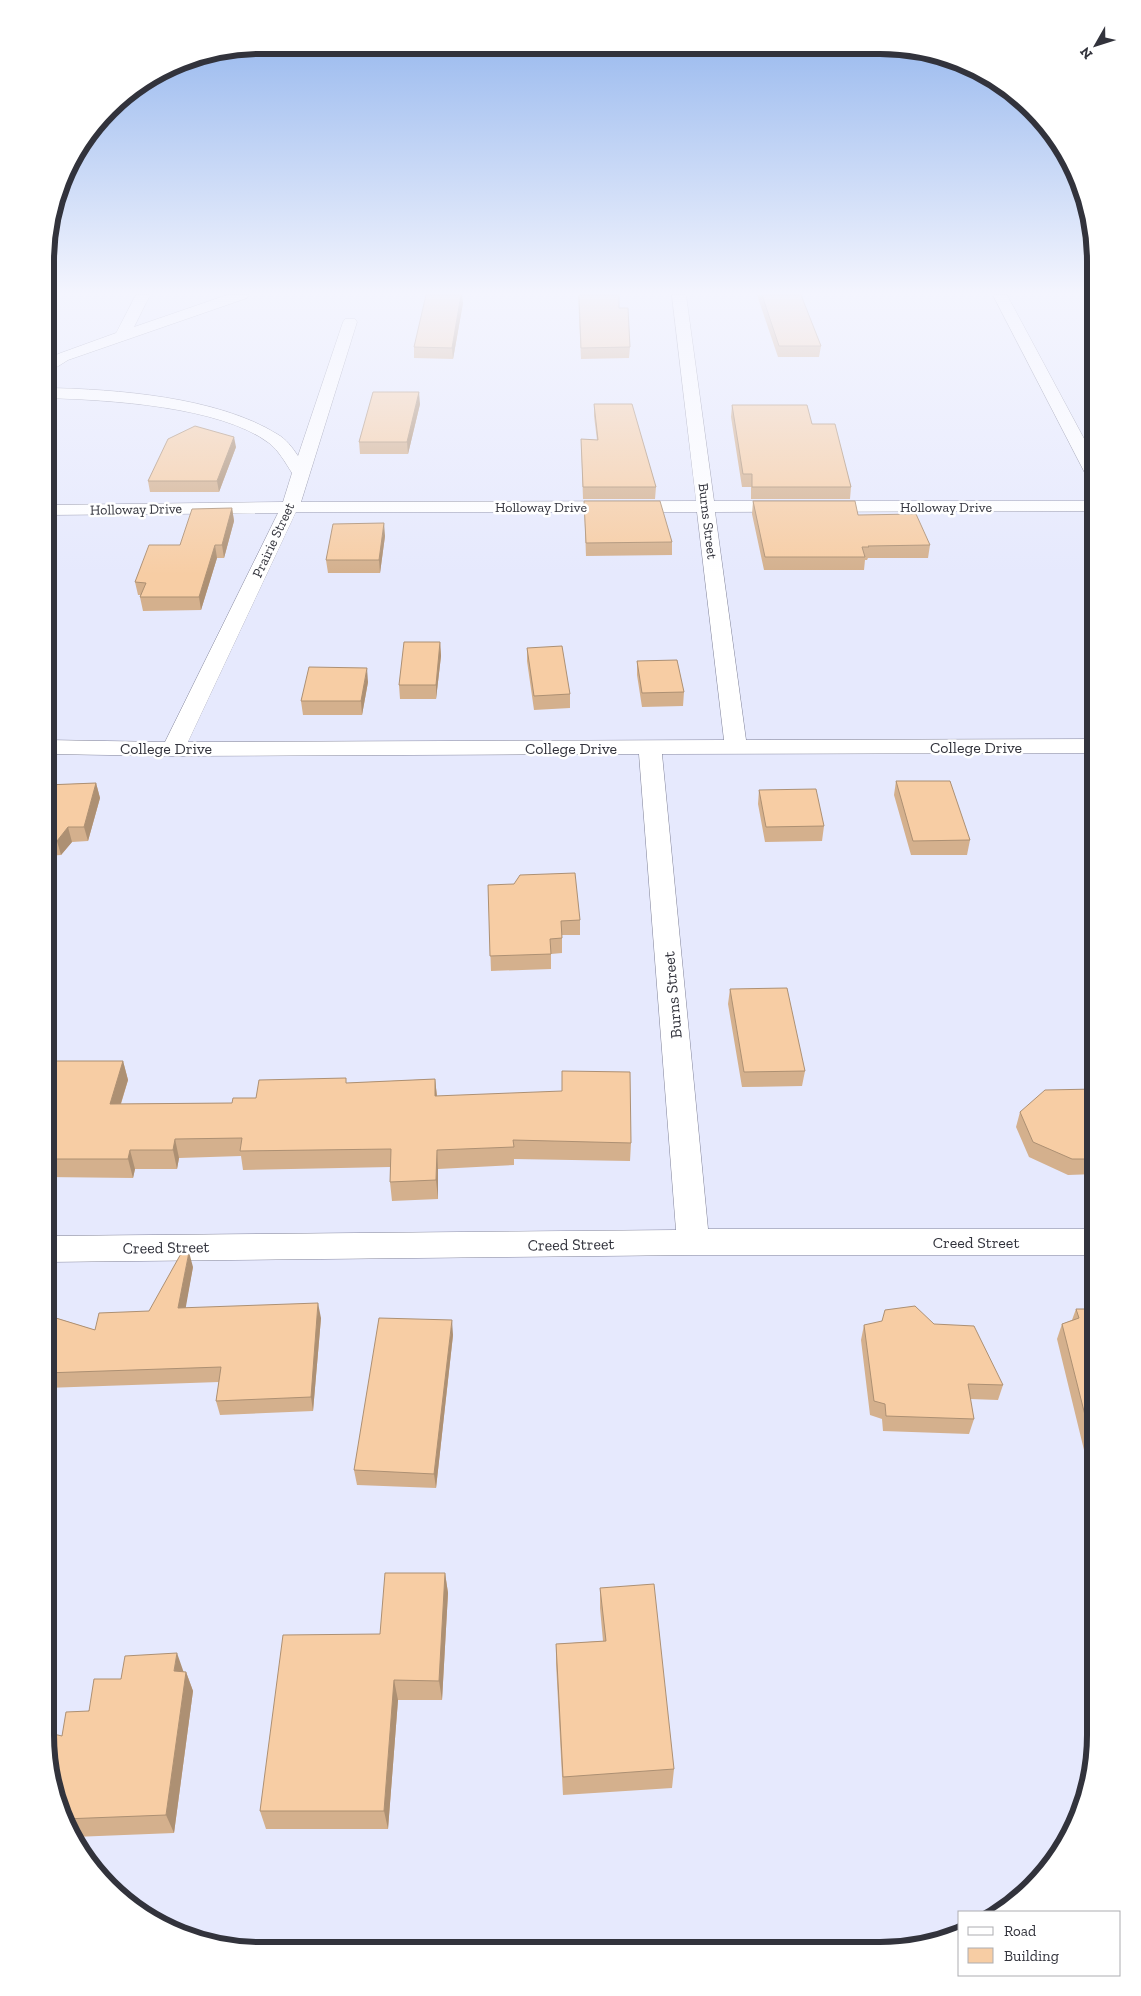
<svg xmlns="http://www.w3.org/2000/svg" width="1141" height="1996" font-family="'Zilla Slab',serif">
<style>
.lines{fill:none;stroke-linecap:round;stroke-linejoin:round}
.minor-casing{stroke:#808298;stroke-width:1}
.minor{fill:#fff;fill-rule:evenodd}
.wall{fill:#d4b08d}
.shaded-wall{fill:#ad9073}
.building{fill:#f7cda4;stroke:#ad9073}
.labels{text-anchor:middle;stroke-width:5;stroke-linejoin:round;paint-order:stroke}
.far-street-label{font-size:14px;fill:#32333c;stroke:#fff}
.street-label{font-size:16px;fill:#32333c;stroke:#fff}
.rim{fill:none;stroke:#32333c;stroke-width:6}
</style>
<rect width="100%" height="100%" fill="#e6e9fd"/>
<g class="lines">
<defs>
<path id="minor" d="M 136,295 L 150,295 L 134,327 L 227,295 L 249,295 L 247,298 L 68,360 L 52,370 L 47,371 L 47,361 L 58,354 L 116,333 Z
M 672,295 L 686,295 L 714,501 L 1096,501 L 1096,511 L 715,512 L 746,740 L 1096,739 L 1096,753 L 662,754 L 708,1229 L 1096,1229 L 1096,1255 L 693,1255 L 46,1262 L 46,1236 L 676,1230 L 639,754 L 173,756 L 46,754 L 46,740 L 165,742 L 278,513 L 46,515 L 46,505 L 283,502 L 292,473 C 285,462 279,451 269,443 C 220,406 108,400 47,398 L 47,388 C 115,389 218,397 277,434 C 286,439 292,447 298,456 L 343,322 L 345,319 L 355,319 L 357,322 L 301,502 L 696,501 ZM 296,512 L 697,512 L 724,740 L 188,742 Z
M 993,295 L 1007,295 L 1096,461 L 1096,482 L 1090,481 L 1087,477 Z"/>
</defs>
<use href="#minor" class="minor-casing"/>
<use href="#minor" class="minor"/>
</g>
<path class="wall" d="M 578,295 L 619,295 L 619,308 L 630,347 L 629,358 L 581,359 Z
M 757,295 L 801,295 L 821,346 L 819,357 L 778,357 Z
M 463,303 L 453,359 L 414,358 L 414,347 Z
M 420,404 L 408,454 L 360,454 L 359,442 Z
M 594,404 L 656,487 L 655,499 L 583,499 L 581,439 L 597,440 L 594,416 Z
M 732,405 L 812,424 L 851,487 L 850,499 L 751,499 L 751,487 L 742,487 L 731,417 Z
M 236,447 L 219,492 L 150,492 L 148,481 Z
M 584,501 L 672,542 L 672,555 L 586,556 Z
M 753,501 L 858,515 L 930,545 L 928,558 L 868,558 L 867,560 L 865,560 L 864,570 L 764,570 L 752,514 Z
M 232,508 L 234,521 L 224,558 L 217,558 L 201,610 L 143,611 L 140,597 L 141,595 L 138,595 L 135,582 L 180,545 Z
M 385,536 L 380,573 L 328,573 L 326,560 Z
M 440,642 L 441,656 L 436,699 L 400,699 L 399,685 Z
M 527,648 L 570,694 L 570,708 L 534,710 L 527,661 Z
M 637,661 L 684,692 L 683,706 L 642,707 L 637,675 Z
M 368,682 L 362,715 L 303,715 L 301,701 Z
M 896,781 L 970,840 L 967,855 L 911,855 L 894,795 Z
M 96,783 L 100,798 L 88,841 L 72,842 L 61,855 L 46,856 L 46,785 Z
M 759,790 L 824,826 L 822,841 L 765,842 L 758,804 Z
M 488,885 L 580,920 L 580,935 L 562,935 L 562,953 L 551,954 L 551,969 L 491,971 Z
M 730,989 L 805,1071 L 802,1086 L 742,1087 L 728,1004 Z
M 46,1061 L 123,1061 L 128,1080 L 121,1104 L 232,1103 L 256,1098 L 347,1083 L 435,1079 L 437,1096 L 631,1143 L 630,1161 L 514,1159 L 514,1165 L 438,1169 L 438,1199 L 392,1201 L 390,1182 L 390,1167 L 243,1170 L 241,1156 L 179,1158 L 177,1169 L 135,1169 L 133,1178 L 46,1177 Z
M 1096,1089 L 1096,1174 L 1068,1175 L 1029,1157 L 1016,1127 L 1020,1112 Z
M 193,1267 L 185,1308 L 321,1318 L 313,1411 L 220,1415 L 216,1401 L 219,1382 L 45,1388 L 46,1307 L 47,1315 L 95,1330 L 149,1311 Z
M 1076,1309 L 1096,1309 L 1096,1450 L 1084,1450 L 1057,1339 L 1062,1324 L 1072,1320 Z
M 934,1324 L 1003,1385 L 998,1400 L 970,1399 L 974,1419 L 969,1434 L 883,1431 L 882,1419 L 870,1415 L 861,1340 L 864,1325 Z
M 453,1335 L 436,1488 L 357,1485 L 354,1470 Z
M 445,1573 L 448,1593 L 442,1700 L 398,1700 L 388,1829 L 266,1829 L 260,1811 Z
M 600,1588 L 674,1769 L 672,1788 L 563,1795 L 556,1663 L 556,1644 L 603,1641 L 600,1608 Z
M 183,1672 L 186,1672 L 193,1691 L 174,1833 L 74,1837 L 57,1805 L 62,1736 L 121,1679 Z"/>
<path class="shaded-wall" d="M 461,295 L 462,295 L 463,303 L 453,359 L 452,348 Z
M 419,392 L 420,404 L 408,454 L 407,442 Z
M 234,437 L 236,447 L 219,492 L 217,481 Z
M 232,508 L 234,521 L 224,558 L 222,545 Z
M 384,523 L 385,536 L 380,573 L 379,560 Z
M 215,545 L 217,558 L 201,610 L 199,597 Z
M 440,642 L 441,656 L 436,699 L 436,685 Z
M 367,668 L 368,682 L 362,715 L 361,701 Z
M 96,783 L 100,798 L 88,841 L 84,827 Z
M 68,827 L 72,842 L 61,855 L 57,841 Z
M 123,1061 L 128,1080 L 115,1122 L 110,1104 Z
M 435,1079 L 437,1097 L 435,1096 Z
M 175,1139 L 179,1158 L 177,1169 L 173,1150 Z
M 130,1150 L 135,1169 L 133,1178 L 128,1159 Z
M 437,1150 L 438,1169 L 438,1199 L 436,1180 Z
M 189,1252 L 193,1267 L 183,1323 L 178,1308 Z
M 318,1303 L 321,1318 L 313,1411 L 311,1397 Z
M 452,1320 L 453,1335 L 436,1488 L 434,1474 Z
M 445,1573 L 448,1593 L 442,1700 L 439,1681 Z
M 177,1653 L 184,1673 L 174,1671 Z
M 186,1672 L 193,1691 L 174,1833 L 166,1815 Z
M 394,1680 L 398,1700 L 388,1829 L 384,1811 Z"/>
<path class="building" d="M 426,295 L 461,295 L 452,348 L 414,347 Z
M 579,295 L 619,295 L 619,308 L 628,308 L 630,347 L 581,348 Z
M 762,295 L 801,295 L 821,346 L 779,346 Z
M 373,392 L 419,392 L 407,442 L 359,442 Z
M 594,404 L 632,404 L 656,487 L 583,487 L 581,439 L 598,440 Z
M 732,405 L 807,405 L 812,424 L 835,424 L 851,487 L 752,487 L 752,474 L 743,474 Z
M 195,426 L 234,437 L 217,481 L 148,481 L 168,439 Z
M 584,501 L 660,501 L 672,542 L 586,543 Z
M 753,501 L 855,501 L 858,515 L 916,514 L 930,545 L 868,546 L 869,547 L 862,547 L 865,557 L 765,557 Z
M 232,508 L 222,545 L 215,545 L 199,597 L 140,597 L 146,583 L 135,582 L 149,545 L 180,545 L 192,509 Z
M 384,523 L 379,560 L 326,560 L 333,524 Z
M 404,642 L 440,642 L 436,685 L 399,685 Z
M 562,646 L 570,694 L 534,696 L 527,648 Z
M 677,660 L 684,692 L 642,693 L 637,661 Z
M 309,667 L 367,668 L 361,701 L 301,701 Z
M 896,781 L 950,781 L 970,840 L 913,841 Z
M 96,783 L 84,827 L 68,827 L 57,841 L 46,841 L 46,785 Z
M 816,789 L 824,826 L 766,827 L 759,790 Z
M 575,873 L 580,920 L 561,921 L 562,938 L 550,939 L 551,954 L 490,956 L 488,885 L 514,884 L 520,875 Z
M 787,988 L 805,1071 L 744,1072 L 730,989 Z
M 46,1061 L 123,1061 L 110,1104 L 232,1103 L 233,1098 L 256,1098 L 259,1080 L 346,1078 L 346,1083 L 435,1079 L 435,1096 L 562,1091 L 562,1071 L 630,1072 L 631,1143 L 513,1140 L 514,1147 L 437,1150 L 436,1180 L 390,1182 L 391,1149 L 240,1151 L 242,1138 L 175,1139 L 173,1150 L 130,1150 L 128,1159 L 46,1159 Z
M 1096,1089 L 1096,1159 L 1072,1159 L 1033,1142 L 1020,1112 L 1045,1090 Z
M 183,1250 L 189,1252 L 178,1308 L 318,1303 L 311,1397 L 216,1401 L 221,1367 L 45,1373 L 46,1315 L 95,1330 L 99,1313 L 149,1311 Z
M 915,1306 L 934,1324 L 974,1326 L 1003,1385 L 968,1384 L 974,1419 L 886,1416 L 885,1404 L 874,1401 L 864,1325 L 882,1321 L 885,1310 Z
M 1076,1309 L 1096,1309 L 1096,1435 L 1090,1435 L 1062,1324 L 1079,1318 Z
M 379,1318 L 452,1320 L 434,1474 L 354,1470 Z
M 385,1573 L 445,1573 L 439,1681 L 394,1680 L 384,1811 L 260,1811 L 283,1635 L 380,1634 Z
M 654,1584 L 674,1769 L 563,1777 L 556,1644 L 606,1641 L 600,1588 Z
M 177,1653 L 174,1671 L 186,1672 L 166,1815 L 64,1819 L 57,1805 L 45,1732 L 62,1736 L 66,1712 L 89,1711 L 94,1679 L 121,1679 L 125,1656 Z"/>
<linearGradient id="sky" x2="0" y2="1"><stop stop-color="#8eb2ec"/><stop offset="0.51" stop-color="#f4f5fe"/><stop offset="1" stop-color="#f4f5fe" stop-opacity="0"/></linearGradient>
<rect width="1141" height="575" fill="url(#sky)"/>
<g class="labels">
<g class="far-street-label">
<text x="541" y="512">Holloway Drive</text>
<text x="946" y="512">Holloway Drive</text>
<text transform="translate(136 509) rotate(-1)" y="5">Holloway Drive</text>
<text transform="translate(708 521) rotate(83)" y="5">Burns Street</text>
<text transform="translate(273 540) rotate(-65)" y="5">Prairie Street</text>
</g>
<g class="street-label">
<text x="976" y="753">College Drive</text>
<text x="166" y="754">College Drive</text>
<text x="571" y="754">College Drive</text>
<text transform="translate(672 995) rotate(-95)" y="6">Burns Street</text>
<text x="976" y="1248">Creed Street</text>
<text transform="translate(571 1244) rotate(-1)" y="6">Creed Street</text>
<text transform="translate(166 1247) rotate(-1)" y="6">Creed Street</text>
</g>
</g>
<path d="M0 0H1141V1996H0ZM261 54H880A207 207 0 0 1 1087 261V1735A207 207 0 0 1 880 1942H261A207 207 0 0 1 54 1735V261A207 207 0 0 1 261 54Z" fill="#fff" fill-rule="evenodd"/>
<path class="rim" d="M261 54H880A207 207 0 0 1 1087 261V1735A207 207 0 0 1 880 1942H261A207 207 0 0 1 54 1735V261A207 207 0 0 1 261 54Z"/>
<rect x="958" y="1911" width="162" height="65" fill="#ffffff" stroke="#adadb1"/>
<rect x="968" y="1927" width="25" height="8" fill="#ffffff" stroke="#adadb1"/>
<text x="1004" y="1936" font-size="15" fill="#32333c">Road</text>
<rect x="968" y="1948" width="25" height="15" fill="#f7cda4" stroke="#adadb1"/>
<text x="1004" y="1961" font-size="15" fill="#32333c">Building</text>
<g transform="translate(1096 45) rotate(231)" stroke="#ffffff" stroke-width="4" paint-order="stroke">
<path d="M0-4L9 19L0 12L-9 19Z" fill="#32333c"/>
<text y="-8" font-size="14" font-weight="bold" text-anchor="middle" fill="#32333c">N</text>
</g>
</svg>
